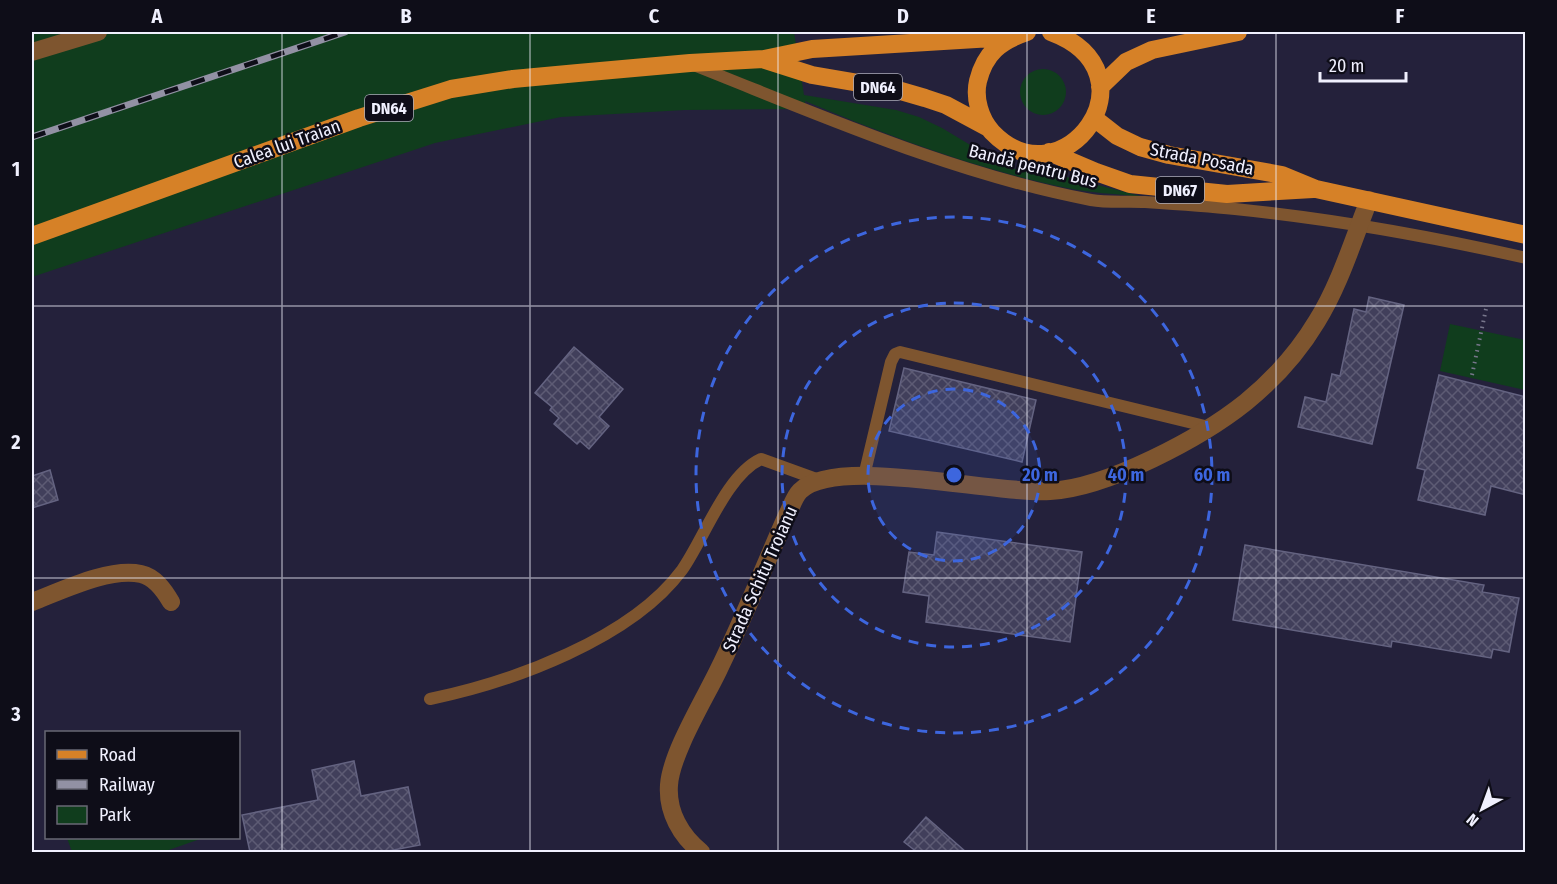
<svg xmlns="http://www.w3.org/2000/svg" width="1557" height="884" font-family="'Fira Sans Condensed',sans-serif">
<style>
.green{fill:#103d1d}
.building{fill:url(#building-cross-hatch);stroke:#646381;stroke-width:1.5}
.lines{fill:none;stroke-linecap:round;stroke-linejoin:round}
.path{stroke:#77768b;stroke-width:4;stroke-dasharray:1.5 4.5;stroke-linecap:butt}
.lane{stroke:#7e552f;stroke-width:12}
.street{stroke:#7e552f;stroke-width:18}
.primary{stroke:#d68127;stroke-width:18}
.rail-casing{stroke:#9291a4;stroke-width:7}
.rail{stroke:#0e0d18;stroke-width:4.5;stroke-dasharray:14;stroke-linecap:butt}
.grid{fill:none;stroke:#f0f0fe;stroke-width:1.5;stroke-opacity:0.55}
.ring{fill:none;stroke:#3d66de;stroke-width:3;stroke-dasharray:10 8}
.labels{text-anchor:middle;stroke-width:5;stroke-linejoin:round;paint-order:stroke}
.shield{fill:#0e0d18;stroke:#acacb9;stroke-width:1.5}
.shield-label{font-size:16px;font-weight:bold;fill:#f0f0fe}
.street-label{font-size:18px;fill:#f0f0fe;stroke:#0e0d18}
.centre{fill:#3d66de;stroke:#0e0d18;stroke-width:3}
.ring-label{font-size:18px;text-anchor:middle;font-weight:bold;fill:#3d66de;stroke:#0e0d18;stroke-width:5;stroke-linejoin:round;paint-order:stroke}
.neatline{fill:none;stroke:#f0f0fe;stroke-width:2}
.grid-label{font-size:20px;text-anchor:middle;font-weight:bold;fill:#f0f0fe}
</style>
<defs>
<pattern id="building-cross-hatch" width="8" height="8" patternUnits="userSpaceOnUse" patternTransform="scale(1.5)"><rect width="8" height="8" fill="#413f5b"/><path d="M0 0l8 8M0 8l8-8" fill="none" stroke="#5d5b74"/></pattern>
</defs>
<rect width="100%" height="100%" fill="#24213b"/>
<path class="green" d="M 32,32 L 794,32 L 804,95 L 896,110 L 919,117 L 942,128 L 1007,167 L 1038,174 L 1059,175 L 1144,197 C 1117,194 1089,193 1062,187 C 974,168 888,136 805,101 L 806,109 L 685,110 L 561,117 L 435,143 L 32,277 Z
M1020 92a23 23 0 1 1 46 0a23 23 0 1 1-46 0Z
M 1450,324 L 1525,340 L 1525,390 L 1440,371 Z
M 67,838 L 203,838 L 163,852 L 72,852 Z"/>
<path class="building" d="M 1369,297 L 1404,305 L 1372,444 L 1298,427 L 1305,397 L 1326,402 L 1332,374 L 1340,376 L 1354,309 L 1366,312 Z
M 574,347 L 623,389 L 599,417 L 609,426 L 589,449 L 580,441 L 577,444 L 554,424 L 559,418 L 550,410 L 552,407 L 535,393 Z
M 904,368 L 1036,400 L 1022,462 L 889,431 Z
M 1439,375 L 1526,397 L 1526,495 L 1491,486 L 1485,515 L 1418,500 L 1425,470 L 1417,468 Z
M 50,470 L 58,500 L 32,508 L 32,476 Z
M 937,532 L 1082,552 L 1070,642 L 926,622 L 929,596 L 903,592 L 909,552 L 934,555 Z
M 1245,545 L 1484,585 L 1482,592 L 1519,598 L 1509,652 L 1493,649 L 1491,658 L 1392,641 L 1391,647 L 1233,620 Z
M 354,761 L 361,796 L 408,787 L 420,845 L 383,852 L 250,852 L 242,815 L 318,800 L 312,770 Z
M 926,817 L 966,852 L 917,852 L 904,842 Z"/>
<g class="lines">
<path class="path" d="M 1472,375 L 1486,309"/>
<path class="lane" d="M 696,66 C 825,117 954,174 1091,200 C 1108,203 1127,201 1145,202 C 1175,204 1205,206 1235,209 C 1333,219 1429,236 1526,258
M 864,476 L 891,362 L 895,354 L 900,352 L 1209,427
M 430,699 C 512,682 631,639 682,570 C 704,539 726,475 761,459 L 819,480"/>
<path class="street" d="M 32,52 L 98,32
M 32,602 C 61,591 109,567 141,574 C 155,577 164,590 171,602
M 701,852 C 681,836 667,812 669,785 C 671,754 704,700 718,671 C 743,620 764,567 787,515 C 791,508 794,497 800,491 C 837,455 996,495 1050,491 C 1107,488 1201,438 1246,402 C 1273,380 1299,351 1317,321 C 1340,284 1353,240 1369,200"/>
<path class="primary" d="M 1027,32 C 1000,41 985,53 978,81 C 974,98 980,119 992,132 C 1063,206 1161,73 1051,32
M 765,60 L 812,75 L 894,89 L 925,98 L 946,105 L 987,127
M 1100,87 L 1126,62 L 1152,50 L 1238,32
M 1094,118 L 1117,136 L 1140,147 L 1169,155 L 1282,175 L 1316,189 L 1526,235
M 1049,152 L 1096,172 L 1130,184 L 1227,194 L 1313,189
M 32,236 L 359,118 L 451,89 L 513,79 L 578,73 L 690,63 L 764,59 L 812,49 L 1009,37"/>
<defs>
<path id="rail" d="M 32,137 L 345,32"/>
</defs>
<use href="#rail" class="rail-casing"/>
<use href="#rail" class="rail"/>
</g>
<path class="grid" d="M 282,32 L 282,852M 530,32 L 530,852M 778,32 L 778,852M 1027,32 L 1027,852M 1276,32 L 1276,852M 32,306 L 1526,306M 32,578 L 1526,578"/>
<circle cx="954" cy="475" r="86" fill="#3d66de" fill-opacity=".12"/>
<g class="ring">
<circle cx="954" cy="475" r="86"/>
<circle cx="954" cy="475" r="172"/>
<circle cx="954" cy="475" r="258"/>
</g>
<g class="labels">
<g class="shield">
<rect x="854" y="74" width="48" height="26" rx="4.5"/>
<rect x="365" y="95" width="48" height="26" rx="4.5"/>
<rect x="1156" y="177" width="48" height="26" rx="4.5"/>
</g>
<g class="shield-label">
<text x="878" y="93">DN64</text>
<text x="389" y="114">DN64</text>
<text x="1180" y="196">DN67</text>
</g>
<g class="street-label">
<text transform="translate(287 144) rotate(-20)" y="6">Calea lui Traian</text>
<text transform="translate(1202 159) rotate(11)" y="6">Strada Posada</text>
<text transform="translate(1033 166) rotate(14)" y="6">Bandă pentru Bus</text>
<text transform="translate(760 579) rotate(-66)" y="6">Strada Schitu Troianu</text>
</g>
</g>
<circle cx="954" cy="475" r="9" class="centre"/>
<g class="ring-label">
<text x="1040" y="481">20 m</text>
<text x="1126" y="481">40 m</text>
<text x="1212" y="481">60 m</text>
</g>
<rect width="1557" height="884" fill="none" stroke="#0e0d18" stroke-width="66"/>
<rect x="45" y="731" width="195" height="108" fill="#0e0d18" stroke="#686874" stroke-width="1.5"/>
<rect x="57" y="750" width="30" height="9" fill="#d68127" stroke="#686874" stroke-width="1.5"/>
<text x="99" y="761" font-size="18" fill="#f0f0fe">Road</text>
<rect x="57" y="780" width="30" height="9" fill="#9291a4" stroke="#686874" stroke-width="1.5"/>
<text x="99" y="791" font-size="18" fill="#f0f0fe">Railway</text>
<rect x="57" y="806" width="30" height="18" fill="#103d1d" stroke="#686874" stroke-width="1.5"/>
<text x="99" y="821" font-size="18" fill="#f0f0fe">Park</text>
<g transform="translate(1482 809) rotate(221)" stroke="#0e0d18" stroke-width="4.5" paint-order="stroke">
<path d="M0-4.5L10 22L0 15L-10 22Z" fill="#f0f0fe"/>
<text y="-9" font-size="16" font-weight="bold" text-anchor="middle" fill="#f0f0fe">N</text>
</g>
<path d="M1320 72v9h86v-9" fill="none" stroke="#f0f0fe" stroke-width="3"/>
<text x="1329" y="72" font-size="18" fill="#f0f0fe" stroke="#0e0d18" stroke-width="4.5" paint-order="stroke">20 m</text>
<rect x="33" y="33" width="1491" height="818" class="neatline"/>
<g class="grid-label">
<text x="157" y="23">A</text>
<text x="406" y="23">B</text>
<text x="654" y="23">C</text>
<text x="903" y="23">D</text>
<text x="1151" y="23">E</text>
<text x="1400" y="23">F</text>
<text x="16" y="176">1</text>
<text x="16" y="449">2</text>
<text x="16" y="721">3</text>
</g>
</svg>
